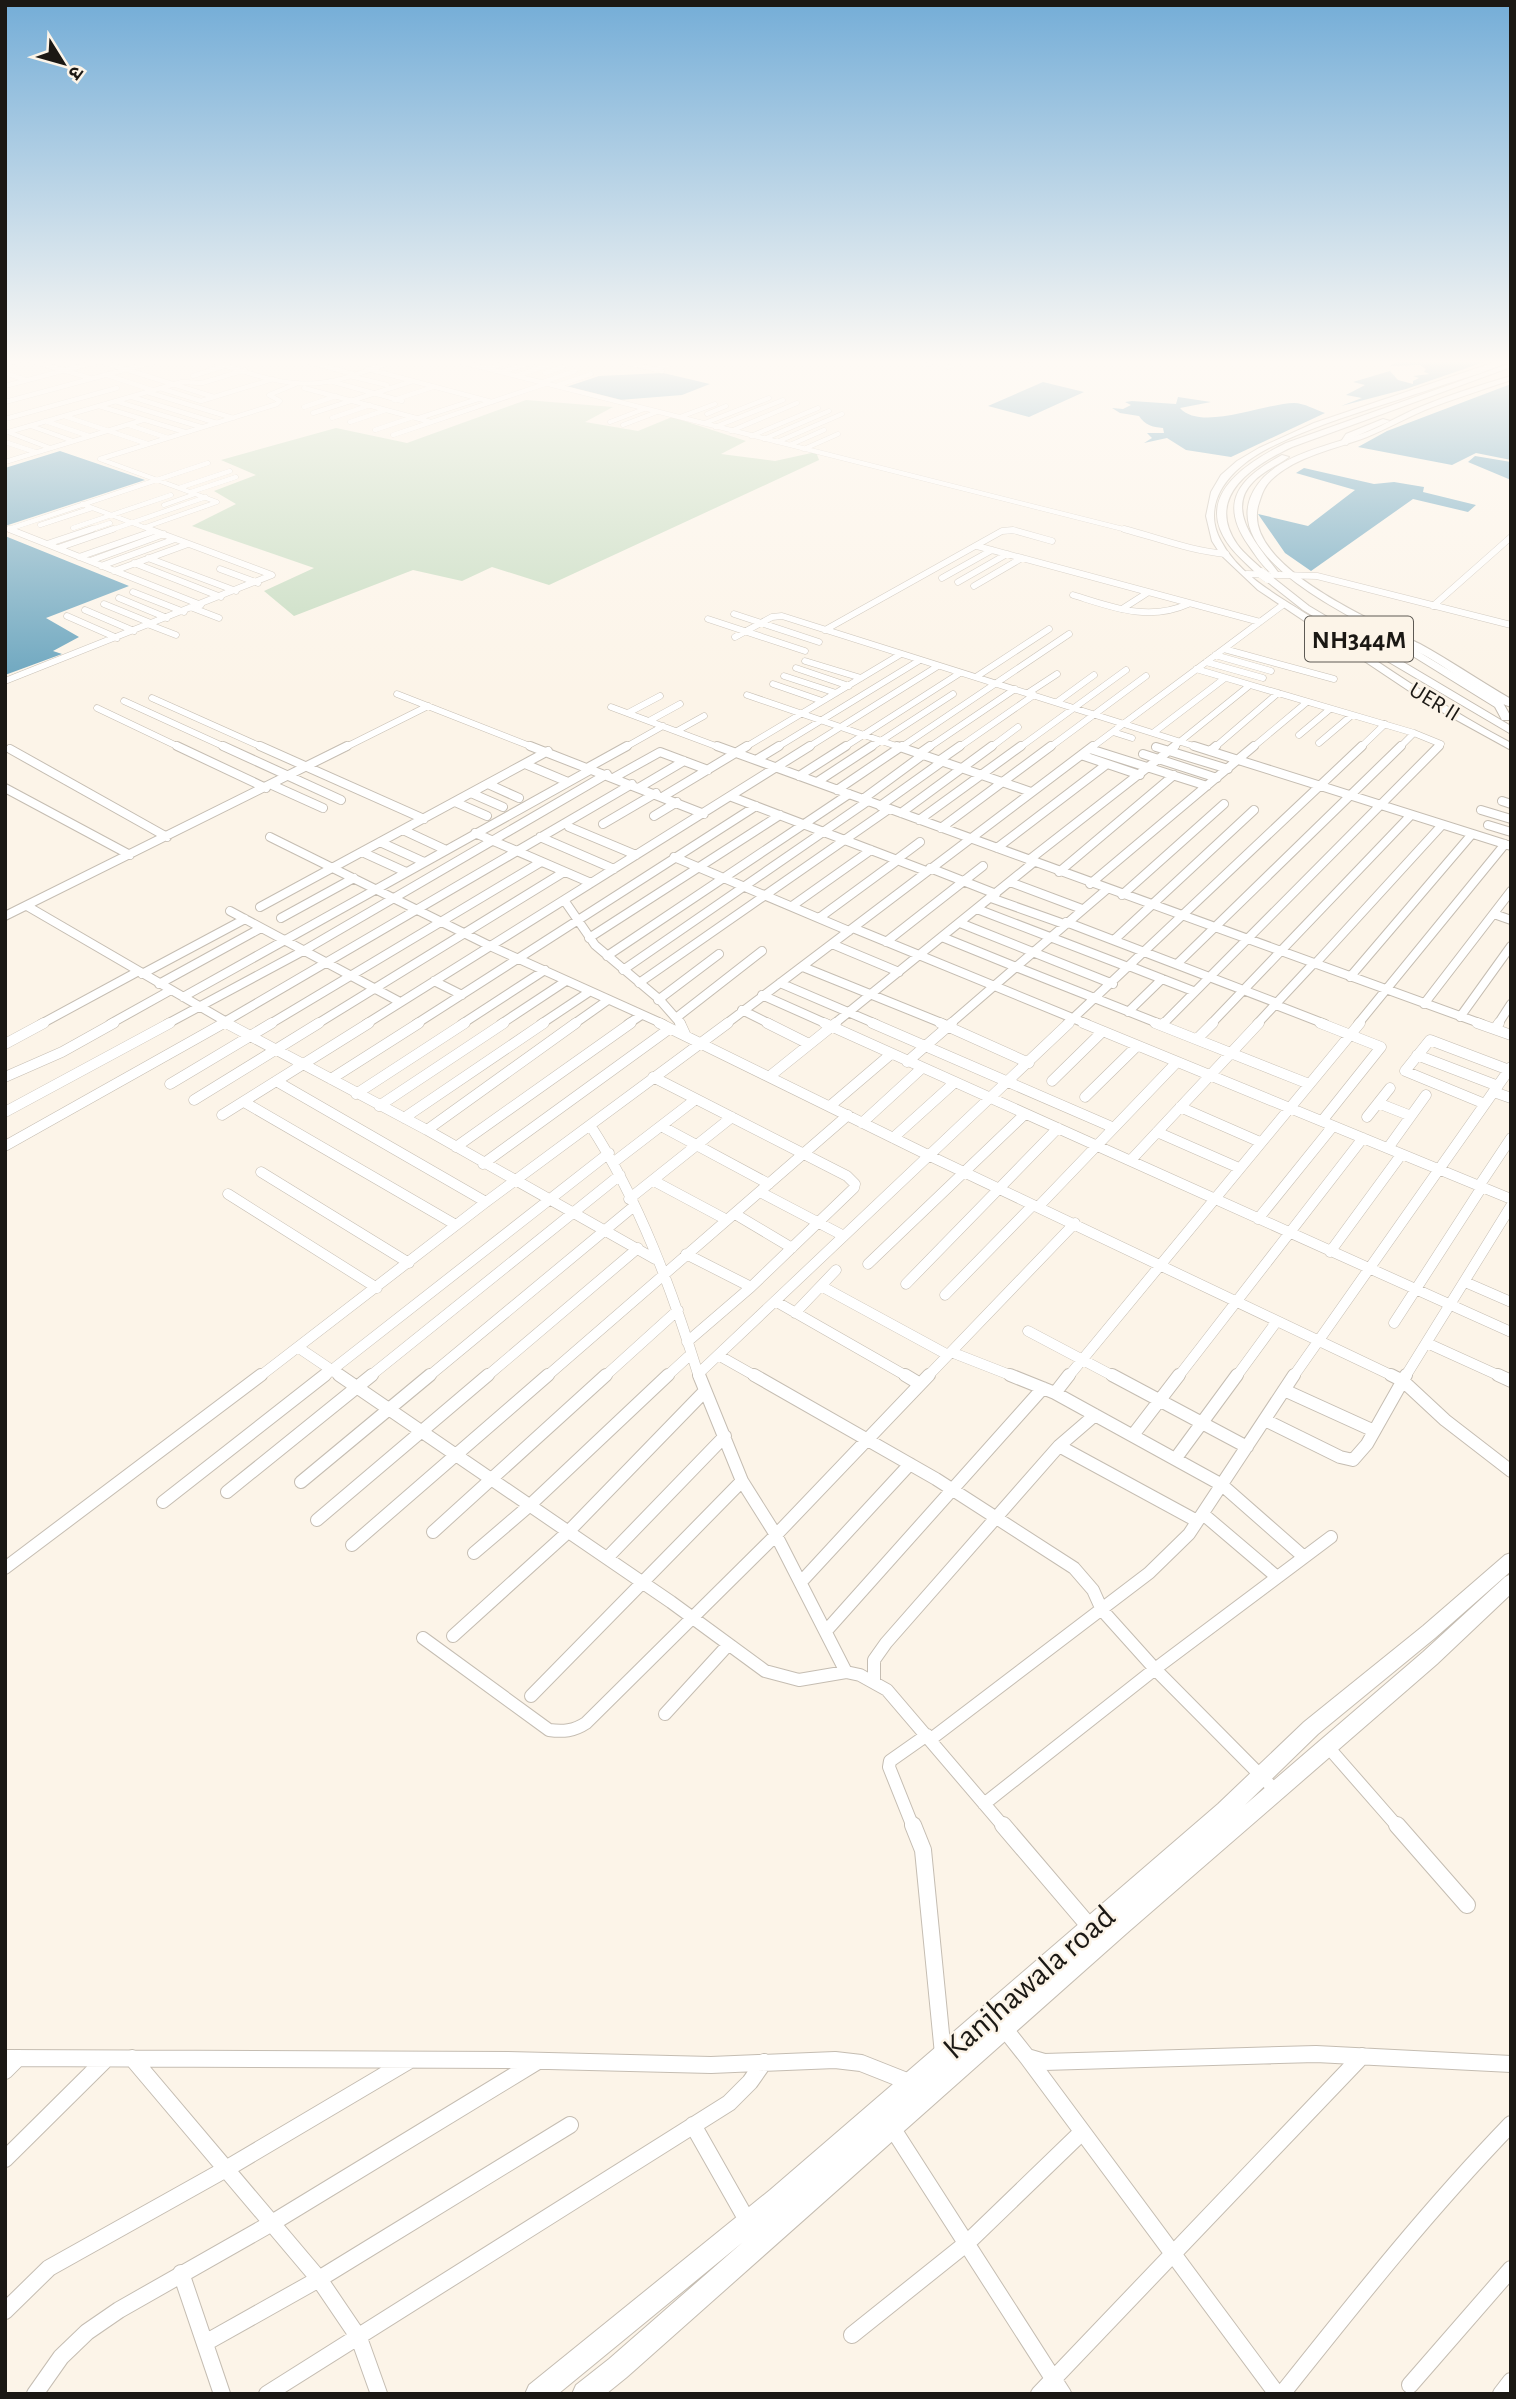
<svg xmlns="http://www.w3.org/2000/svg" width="1516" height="2399" font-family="'Alegreya Sans','Noto Sans Devanagari',sans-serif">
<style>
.green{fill:#c4dbbf}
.water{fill:#67a3bd}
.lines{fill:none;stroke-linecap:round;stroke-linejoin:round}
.minor-far5-casing{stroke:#c5bdb2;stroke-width:5}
.minor-far4-casing{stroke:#c5bdb2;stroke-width:7}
.minor-far3-casing{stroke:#c5bdb2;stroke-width:10}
.minor-far2-casing{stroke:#c5bdb2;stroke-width:11}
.minor-far1-casing{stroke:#c5bdb2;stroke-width:14}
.minor-casing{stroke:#c5bdb2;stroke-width:18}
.secondary-casing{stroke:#c5bdb2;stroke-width:2}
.primary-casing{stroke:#c5bdb2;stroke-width:2}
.trunk-casing{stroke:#c5bdb2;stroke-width:2}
.minor-far5{stroke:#fff;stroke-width:4.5}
.minor-far4{stroke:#fff;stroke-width:6}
.minor-far3{stroke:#fff;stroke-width:8}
.minor-far2{stroke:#fff;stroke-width:10}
.minor-far1{stroke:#fff;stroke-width:12}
.minor{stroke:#fff;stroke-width:16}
.secondary{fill:#fff;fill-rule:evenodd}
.primary{fill:#fff;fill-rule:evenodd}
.trunk{fill:#fff;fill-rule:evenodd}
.trunk-bridge-casing{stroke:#c5bdb2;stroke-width:10;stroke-linecap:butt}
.trunk-bridge{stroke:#fff;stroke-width:10}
.labels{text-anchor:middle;stroke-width:5;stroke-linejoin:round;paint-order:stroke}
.far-street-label{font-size:23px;fill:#1b1814;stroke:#fcf4e8}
.shield{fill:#fcf4e8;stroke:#5e5a54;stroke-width:2}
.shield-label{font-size:26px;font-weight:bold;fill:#1b1814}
.near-street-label{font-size:33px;fill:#1b1814;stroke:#fcf4e8}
</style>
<rect width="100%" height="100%" fill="#fcf4e8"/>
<path class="green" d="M 526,400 L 613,407 L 585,422 L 638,431 L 672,417 L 746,441 L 721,454 L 775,461 L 816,452 L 819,460 L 549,585 L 492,567 L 462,581 L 413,570 L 294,616 L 264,591 L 314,568 L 192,526 L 236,504 L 214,491 L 256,475 L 221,460 L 336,428 L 407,443 Z"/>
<path class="water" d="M 1399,360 L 1490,360 L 1406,389 L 1341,406 L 1362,398 L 1346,395 L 1365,385 L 1353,382 L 1390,371 L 1398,380 L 1413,384 L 1413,381 L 1419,378 L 1413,376 L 1430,374 L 1424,372 L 1426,369 L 1420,365 L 1390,366 Z
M 663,373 L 710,384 L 682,395 L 619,400 L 566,387 L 599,376 Z
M 1043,382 L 1084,392 L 1029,417 L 988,406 Z
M 1511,384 L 1511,460 L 1476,453 L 1452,465 L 1358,447 L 1387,431 Z
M 1178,397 L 1211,402 L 1180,408 C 1201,432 1266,403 1294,403 C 1304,403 1316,410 1325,413 L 1231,457 L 1186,450 L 1167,438 L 1144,443 L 1152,438 L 1147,433 L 1164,433 L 1163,428 C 1152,427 1145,425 1139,416 L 1120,413 L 1112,408 L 1123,409 L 1131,405 L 1125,402 L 1132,401 L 1176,404 Z
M 60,451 L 145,480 L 5,526 L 5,468 Z
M 1475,456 L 1511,462 L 1511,480 L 1468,462 Z
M 1304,468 L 1374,484 L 1394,482 L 1424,487 L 1423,492 L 1476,505 L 1468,512 L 1413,499 L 1311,571 L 1285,553 L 1258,514 L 1308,526 L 1355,490 L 1296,473 Z
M 5,536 L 129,586 L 46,618 L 79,637 L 53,651 L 62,654 L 5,675 Z"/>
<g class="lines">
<defs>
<path id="minor-far5" d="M 28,360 L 90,378
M 96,360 L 214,397
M 208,360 C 244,371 281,387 319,383 C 346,380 371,369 397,360
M 302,360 L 353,374
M 453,360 L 1131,531
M 615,360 L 662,371
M 1019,360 L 1033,360
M 54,362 L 64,360
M 5,364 L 21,360
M 928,364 L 937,360
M 948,367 L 964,360
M 368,369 L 492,402
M 488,369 L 514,360
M 656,369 L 682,360
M 501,372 L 536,361
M 5,373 L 26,380
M 545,373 L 563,367
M 107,375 L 152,390
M 193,376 L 227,365
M 350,376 L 387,385
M 516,376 L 551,364
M 330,381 L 402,401
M 543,382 L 575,371
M 5,386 L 100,361
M 556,386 L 591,374
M 160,388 L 201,401 L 273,379
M 304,388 L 431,422
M 147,392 L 233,418
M 132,397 L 217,423
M 394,400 L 433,387
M 115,401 L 201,427
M 5,402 L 161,360
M 99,406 L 185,432
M 304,407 L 336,396
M 313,413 L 413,381
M 707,414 L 726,406
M 64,416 L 148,444
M 680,417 L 715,404
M 332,418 L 370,405
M 419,418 L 478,399
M 5,419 L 117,388
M 45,421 L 89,436
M 350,422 L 386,410
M 610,422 L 644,409
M 705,423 L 769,398
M 129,425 L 168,438
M 623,425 L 657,412
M 31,426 L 73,441
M 715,427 L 783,400
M 375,430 L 413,417
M 731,431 L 797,403
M 8,432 L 50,448
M 5,433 L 182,382 L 202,383 L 245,370
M 393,435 L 545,384
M 751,436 L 818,408
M 764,439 L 829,411
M 5,442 L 35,452
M 777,442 L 842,414
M 790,445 L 824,430
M 804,449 L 838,434
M 5,462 L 143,420
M 179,488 L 230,471
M 191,492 L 236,477
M 82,504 L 154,531
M 164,505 L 195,494
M 40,525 L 92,508
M 146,527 L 217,502 L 100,459 L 277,404 L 280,401 L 269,395 L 298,383
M 73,528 L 171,495
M 9,529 L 208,463
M 9,529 L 14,531
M 86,531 L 110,523
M 108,531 L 206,497
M 1003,531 L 1016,531"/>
<path id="minor-far4" d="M 9,529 L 201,605
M 1124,529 C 1158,538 1191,551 1226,554
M 47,544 L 92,529
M 977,546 L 1260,622
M 58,548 L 113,529
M 79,557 L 154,531
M 148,558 L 236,591
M 90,561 L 164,534
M 134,563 L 221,597
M 101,566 L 175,539
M 220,569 L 258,583
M 114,571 L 188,544
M 1247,574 L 1317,576 L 1511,625
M 942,578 L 992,550
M 958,582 L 1007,554
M 974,586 L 1022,558
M 133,592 L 184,612
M 1073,595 C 1112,607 1148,622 1188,604
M 119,598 L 167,618
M 104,604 L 153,624
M 1433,606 L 1511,537
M 193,608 L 219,618
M 1122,609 L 1147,593
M 85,610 L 134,631
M 734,614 L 819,642
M 67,616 L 117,638
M 708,619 L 805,651
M 150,625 L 176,635
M 825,630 L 1002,531 L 1013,530 L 1052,541
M 735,637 L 772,617 L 782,616 L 1200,748
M 1224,649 L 1334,679
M 1215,655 L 1271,671
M 805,661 L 861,678
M 1206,662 L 1263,678
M 796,668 L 849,686
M 1196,669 L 1414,733 L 1441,744 L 1437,748
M 784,676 L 836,693
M 976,677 L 1049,629
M 5,681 L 272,575 L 149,529
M 773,684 L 822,701
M 1028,693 L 1057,674
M 397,694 L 535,748
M 747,695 L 902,748
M 152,698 L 264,748
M 124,701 L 227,748
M 1057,702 L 1094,675
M 611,707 L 721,748
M 97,708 L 181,748
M 628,713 L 660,696
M 649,721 L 680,704
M 677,731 L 704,716
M 1113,732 L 1132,738
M 1153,733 L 1225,678
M 1299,735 L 1330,709
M 1319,743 L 1352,715
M 1156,747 L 1159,748
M 344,748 L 428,706
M 624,748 L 663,726
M 744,748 L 901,654
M 776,748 L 920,660
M 807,748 L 938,666
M 843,748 L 960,673
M 870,748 L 953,694
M 900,748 L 1069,634
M 928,748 L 1015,689
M 958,748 L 1034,695
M 990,748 L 1018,727
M 1019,748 L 1126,670
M 1049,748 L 1146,676
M 1091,748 L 1284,604
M 1172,748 L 1250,685
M 1214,748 L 1278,693
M 1252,748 L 1307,702
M 1360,748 L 1385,724
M 1399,748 L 1414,733"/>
<path id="minor-far3" d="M 177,746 L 266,788
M 223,746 L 341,800
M 260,746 L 424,819
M 530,746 L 704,814
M 717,746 L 1482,1024
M 897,746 L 1031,792
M 1194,746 L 1511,846
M 1156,747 L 1228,769
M 10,749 L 167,837
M 1090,749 L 1207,786
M 1210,751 L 1216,746
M 920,753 L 930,746
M 1143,754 L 1217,778
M 1081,755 L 1140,775
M 756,760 L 779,746
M 940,760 L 960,746
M 525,764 L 568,782
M 589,767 L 627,746
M 799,776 L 846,746
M 615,777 L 660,752 L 708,770
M 817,782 L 872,746
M 488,784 L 519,798
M 272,785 L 323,808
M 640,787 L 684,761
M 5,788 L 130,855
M 837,790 L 902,746
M 471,793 L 503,807
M 664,796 L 747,746
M 732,797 L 926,871
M 863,799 L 924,754
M 1502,801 L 1511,804
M 455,802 L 487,816
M 880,806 L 943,761
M 1481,810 L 1511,819
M 901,813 L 992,746
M 654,816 L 677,802
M 919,820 L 1021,746
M 603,824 L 656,793
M 1488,825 L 1511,832
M 569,827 L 636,855
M 941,828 L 1051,746
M 403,830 L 446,850
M 475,833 L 591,883
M 270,837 L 490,946 L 663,1024
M 540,837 L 614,869
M 380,842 L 424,862
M 997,848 L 1107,764
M 362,852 L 406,872
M 674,857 L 849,931
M 896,860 L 920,842
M 1029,860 L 1175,746
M 930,868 L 996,894
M 1059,872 L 1174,775
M 1010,882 L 1082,909
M 1090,884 L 1254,746
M 1122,895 L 1224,804
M 991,898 L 1064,924
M 564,900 L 595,945 L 659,999 L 681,1024
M 27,906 L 230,1024
M 792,906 L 871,850
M 260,907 L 548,751
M 977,909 L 1128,967
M 230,911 L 400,1002
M 1494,914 L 1511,920
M 5,916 L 347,746
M 281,918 L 354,878
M 819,918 L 898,860
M 1066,922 L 1277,1003
M 960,923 L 1113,984
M 853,928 L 1087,1024
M 942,937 L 1016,967 L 1106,890
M 589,938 L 780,815
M 1114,940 L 1254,810
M 886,942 L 983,866
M 832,944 L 899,972
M 607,956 L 849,794
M 1177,964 L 1401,746
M 1315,964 L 1442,825
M 1129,966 L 1193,991
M 803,967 L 944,1024
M 623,970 L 868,801
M 142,974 L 245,919
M 1350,977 L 1472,834
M 434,981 L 462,995
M 639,983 L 889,809
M 780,983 L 876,1024
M 159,984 L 261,928
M 762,995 L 827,1024
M 183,997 L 592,769
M 658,1000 L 719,954
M 1424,1004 L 1511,891
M 1276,1005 L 1325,1024
M 742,1010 L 770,1024
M 1128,1012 L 1162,979
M 1460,1017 L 1511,946
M 676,1018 L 762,951
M 41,1024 L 137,972
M 110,1024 L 171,990
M 167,1024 L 303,951 L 607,774
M 221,1024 L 632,784
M 270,1024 L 541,862
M 317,1024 L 564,872
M 366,1024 L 810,746
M 416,1024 L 756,806
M 462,1024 L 545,970
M 501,1024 L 566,981
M 541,1024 L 589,992
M 574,1024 L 608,1000
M 628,1024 L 640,1016
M 726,1024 L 1093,746
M 834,1024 L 1034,862
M 950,1024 L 1016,967 L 1160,1024
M 1067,1024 L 1362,746
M 1163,1024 L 1439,746
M 1211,1024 L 1411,815
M 1257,1024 L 1313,964
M 1358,1024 L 1505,844
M 1498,1024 L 1511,1004"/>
<path id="minor-far2" d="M 226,1023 L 427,1130 L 655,1259
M 659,1023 L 930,1156 L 1395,1377
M 680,1023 L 686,1036
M 767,1023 L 809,1044
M 824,1023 L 1511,1332
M 872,1023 L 1112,1127
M 940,1023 L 1029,1063
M 1083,1023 L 1511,1199
M 1155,1023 L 1309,1084
M 1320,1023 L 1381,1047 L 1322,1121
M 1477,1023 L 1511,1035
M 1162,1025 L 1164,1023
M 1495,1029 L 1499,1023
M 1197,1039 L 1213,1023
M 5,1044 L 44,1023
M 1417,1055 L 1498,1086
M 907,1062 L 952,1023
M 770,1076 L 836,1023
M 5,1077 L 62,1052 L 114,1023
M 653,1077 L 847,1176 L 855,1184 L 854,1188 L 751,1287 L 687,1342
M 331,1079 L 419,1023
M 276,1081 L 486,1202
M 1052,1081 L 1102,1032
M 170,1084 L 272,1023
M 1494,1092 L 1511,1098
M 356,1094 L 465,1023
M 1085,1097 L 1137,1046
M 194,1100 L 319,1023
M 244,1102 L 456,1225
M 1378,1103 L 1411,1116
M 1485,1104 L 1405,1071 L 1430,1040 L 1509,1070
M 379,1106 L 504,1023
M 830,1106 L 891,1054
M 1180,1107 L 1260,1142
M 5,1112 L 170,1023
M 222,1115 L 369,1023
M 1367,1117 L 1390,1088
M 404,1118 L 544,1023
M 862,1123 L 922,1068
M 590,1125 C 640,1202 672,1290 699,1377
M 661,1126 L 769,1184
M 427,1130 L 576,1023
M 1157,1132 L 1239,1168
M 893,1138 L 954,1083
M 5,1146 L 224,1023
M 456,1147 L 631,1023
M 1388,1148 L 1426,1095
M 1131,1160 L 1259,1023
M 614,1162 L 696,1099
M 483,1164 L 669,1029
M 261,1172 L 409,1263
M 654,1181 L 727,1220
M 1479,1186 L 1511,1138
M 760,1192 L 844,1236
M 228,1194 L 377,1288
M 629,1199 L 732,1117
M 1038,1207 L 1177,1062
M 735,1214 L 792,1248
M 1258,1219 L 1333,1126
M 1330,1252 L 1401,1155
M 686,1254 L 751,1287
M 868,1264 L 1025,1114
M 1465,1282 L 1511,1302
M 906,1284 L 1058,1128
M 821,1286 L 948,1355
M 945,1295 L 1033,1205
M 775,1301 L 908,1377
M 795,1313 L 836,1270
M 1394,1323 L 1482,1187
M 1028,1331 L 1115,1377
M 1427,1343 L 1502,1377
M 299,1348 L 342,1377
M 951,1352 L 1015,1377
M 718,1355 L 757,1377
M 698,1374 L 1069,1023
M 259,1377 L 486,1202 L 728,1023
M 323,1377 L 609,1153
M 369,1377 L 620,1175
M 428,1377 L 633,1207
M 486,1377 L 638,1248
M 546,1377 L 848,1115
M 604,1377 L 678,1310
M 666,1377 L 690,1355
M 927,1377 L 1075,1223
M 1068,1377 L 1360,1023
M 1178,1377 L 1363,1138
M 1236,1377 L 1277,1321
M 1293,1377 L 1511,1067
M 1405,1377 L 1511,1206"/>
<path id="minor-far1" d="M 339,1375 L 671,1602 L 765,1671 L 799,1680 L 846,1672 L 860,1675 L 887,1690 L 1004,1827
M 699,1375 L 742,1481 L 776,1535 L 846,1672
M 754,1375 L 936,1479 L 1074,1568 L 1093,1590 L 1102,1610 L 1155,1669 L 1276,1791
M 905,1375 L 920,1384
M 1010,1375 L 1055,1393 L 1222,1485 L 1304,1557
M 1112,1375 L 1247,1447
M 1391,1375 L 1403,1381 L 1445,1420 L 1511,1471
M 1498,1375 L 1511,1381
M 1284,1390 L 1372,1430
M 1055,1393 L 1069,1375
M 1265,1420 L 1340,1457 L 1353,1460 L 1367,1444 L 1406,1375
M 1133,1435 L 1179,1375
M 1059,1446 L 1197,1521
M 1176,1458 L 1237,1375
M 301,1482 L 430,1375
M 227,1492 L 372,1375
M 163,1502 L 325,1375
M 1203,1514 L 1277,1577
M 317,1520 L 488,1375
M 433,1532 L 606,1375
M 352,1545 L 548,1375
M 474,1553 L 529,1506 L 668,1375
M 607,1558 L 725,1436
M 5,1568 L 261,1375
M 801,1582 L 910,1464
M 826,1631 L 1043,1388
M 453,1636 L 568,1532 L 704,1392
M 423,1638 L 549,1730 C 563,1732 574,1731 586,1723 L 776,1535 L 929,1375
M 874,1681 L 874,1660 L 886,1643 L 1059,1446 L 1095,1415
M 531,1696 L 742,1481
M 665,1714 L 728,1645
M 931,1739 L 1149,1573 L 1189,1534 L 1294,1375
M 1328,1747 L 1398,1827
M 984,1804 L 1155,1669 L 1331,1537
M 913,1827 L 889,1767 L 890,1761 L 927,1735"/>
<path id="minor" d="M 913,1825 L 923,1850 L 943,2054
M 1003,1825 L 1090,1927
M 1397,1825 L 1467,1905
M 1004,2028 L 1027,2057 L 1044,2062 L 1316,2054 L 1511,2064
M 1027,2057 L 1277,2394
M 5,2058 L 508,2060 L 711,2065 L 835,2060 L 861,2063 L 909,2082
M 132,2058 L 319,2279 L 359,2338 L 379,2394
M 5,2071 L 18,2058
M 693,2125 L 748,2222
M 891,2126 L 1063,2394
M 5,2159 L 106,2059
M 181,2273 L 222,2394
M 5,2311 L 49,2268 L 226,2169 L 410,2060
M 852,2335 L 967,2243 L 1082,2132
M 205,2343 L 319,2279 L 570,2125
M 1410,2385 L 1511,2269
M 35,2394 L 61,2357 L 87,2332 L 119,2310 L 272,2223 L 538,2061
M 267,2394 L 729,2103 L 750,2082 L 764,2062
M 1039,2394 L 1362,2056
M 1282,2394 C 1356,2301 1428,2210 1511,2124
M 1501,2394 L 1511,2381"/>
<path id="secondary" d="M 1511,1553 L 1511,1571 L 1435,1638 L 1318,1734 L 1245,1805 L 1423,1652 L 1505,1577 L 1511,1574 L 1511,1594 L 1437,1664 L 1127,1933 L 627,2377 L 606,2394 L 572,2394 L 576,2385 L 609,2359 L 743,2242 L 558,2394 L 525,2394 L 529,2385 L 770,2190 L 1218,1804 L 1304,1722 L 1423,1626 L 1505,1555 Z"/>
<path id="primary" d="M 1501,360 L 1510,360 C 1492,371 1467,377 1446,384 C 1386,405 1324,420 1267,449 C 1233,467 1199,501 1221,541 C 1241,579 1288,601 1322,624 C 1384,666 1445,708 1511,743 L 1511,750 L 1433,707 L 1258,590 L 1221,555 L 1212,541 L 1206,516 L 1211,492 L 1221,475 L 1237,461 L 1259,448 L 1314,423 Z
M 1511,376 L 1511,380 C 1482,390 1453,399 1425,410 C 1406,418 1387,429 1367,437 C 1336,449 1296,456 1271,480 C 1264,487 1262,494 1259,503 C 1238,565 1378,622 1420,644 C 1451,661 1480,681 1511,699 L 1511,707 C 1482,697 1452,670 1424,655 C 1379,629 1203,559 1258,484 C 1281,453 1333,445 1367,432 C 1385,425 1402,414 1420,407 C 1449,395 1480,385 1511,376 Z"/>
<path id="trunk" d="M 1511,363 L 1511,367 L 1292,447 C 1254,465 1204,496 1237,544 C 1244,554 1255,562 1264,571 L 1264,575 L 1258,575 C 1244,561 1227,548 1220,529 C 1204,487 1256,458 1286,443 Z
M 1383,419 L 1390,421 L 1352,438 L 1347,445 L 1340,443 L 1346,434 Z
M 1282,455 L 1289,457 C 1277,466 1263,471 1253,482 C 1224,511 1260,548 1278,572 L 1274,575 C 1264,569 1256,556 1249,546 C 1217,501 1241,477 1282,455 Z
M 1265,576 L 1271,576 L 1309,606 L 1511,726 L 1511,734 L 1382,658 L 1378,662 L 1348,651 L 1348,647 L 1351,646 L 1379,656 L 1303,610 L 1265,580 Z
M 1389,634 L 1395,634 L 1409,646 L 1503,703 L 1511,717 L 1510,720 L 1502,720 L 1495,707 L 1403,650 L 1389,638 Z"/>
</defs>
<use href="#minor-far5" class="minor-far5-casing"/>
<use href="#minor-far4" class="minor-far4-casing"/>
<use href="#minor-far3" class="minor-far3-casing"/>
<use href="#minor-far2" class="minor-far2-casing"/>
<use href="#minor-far1" class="minor-far1-casing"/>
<use href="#minor" class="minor-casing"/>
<use href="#secondary" class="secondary-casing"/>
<use href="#primary" class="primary-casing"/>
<use href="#trunk" class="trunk-casing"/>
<use href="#minor-far5" class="minor-far5"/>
<use href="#minor-far4" class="minor-far4"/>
<use href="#minor-far3" class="minor-far3"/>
<use href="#minor-far2" class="minor-far2"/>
<use href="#minor-far1" class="minor-far1"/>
<use href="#minor" class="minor"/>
<use href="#secondary" class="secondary"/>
<use href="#primary" class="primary"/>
<use href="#trunk" class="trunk"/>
<defs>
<path id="trunk-bridge" d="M 1261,573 L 1268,578"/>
</defs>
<use href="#trunk-bridge" class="trunk-bridge-casing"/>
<use href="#trunk-bridge" class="trunk-bridge"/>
</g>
<linearGradient id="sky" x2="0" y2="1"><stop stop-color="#74add7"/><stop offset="0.52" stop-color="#fefaf5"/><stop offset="1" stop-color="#fefaf5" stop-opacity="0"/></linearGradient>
<rect width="1516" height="696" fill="url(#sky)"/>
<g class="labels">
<g class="far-street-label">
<text transform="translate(1435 701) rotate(31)" y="8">UER II</text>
</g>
<rect class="shield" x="1305" y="616.5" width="108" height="45" rx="5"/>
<g class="shield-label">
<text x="1359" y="648">NH344M</text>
</g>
<g class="near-street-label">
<text transform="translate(1028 1981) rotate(-41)" y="12">Kanjhawala road</text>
</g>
</g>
<rect width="1516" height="2399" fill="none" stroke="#1b1814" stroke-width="14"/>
<g transform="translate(63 63) rotate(127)" stroke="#fcf4e8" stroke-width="5" paint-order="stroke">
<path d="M0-5L12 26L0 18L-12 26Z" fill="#1b1814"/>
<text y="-10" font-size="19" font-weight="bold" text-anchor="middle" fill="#1b1814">उ</text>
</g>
</svg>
